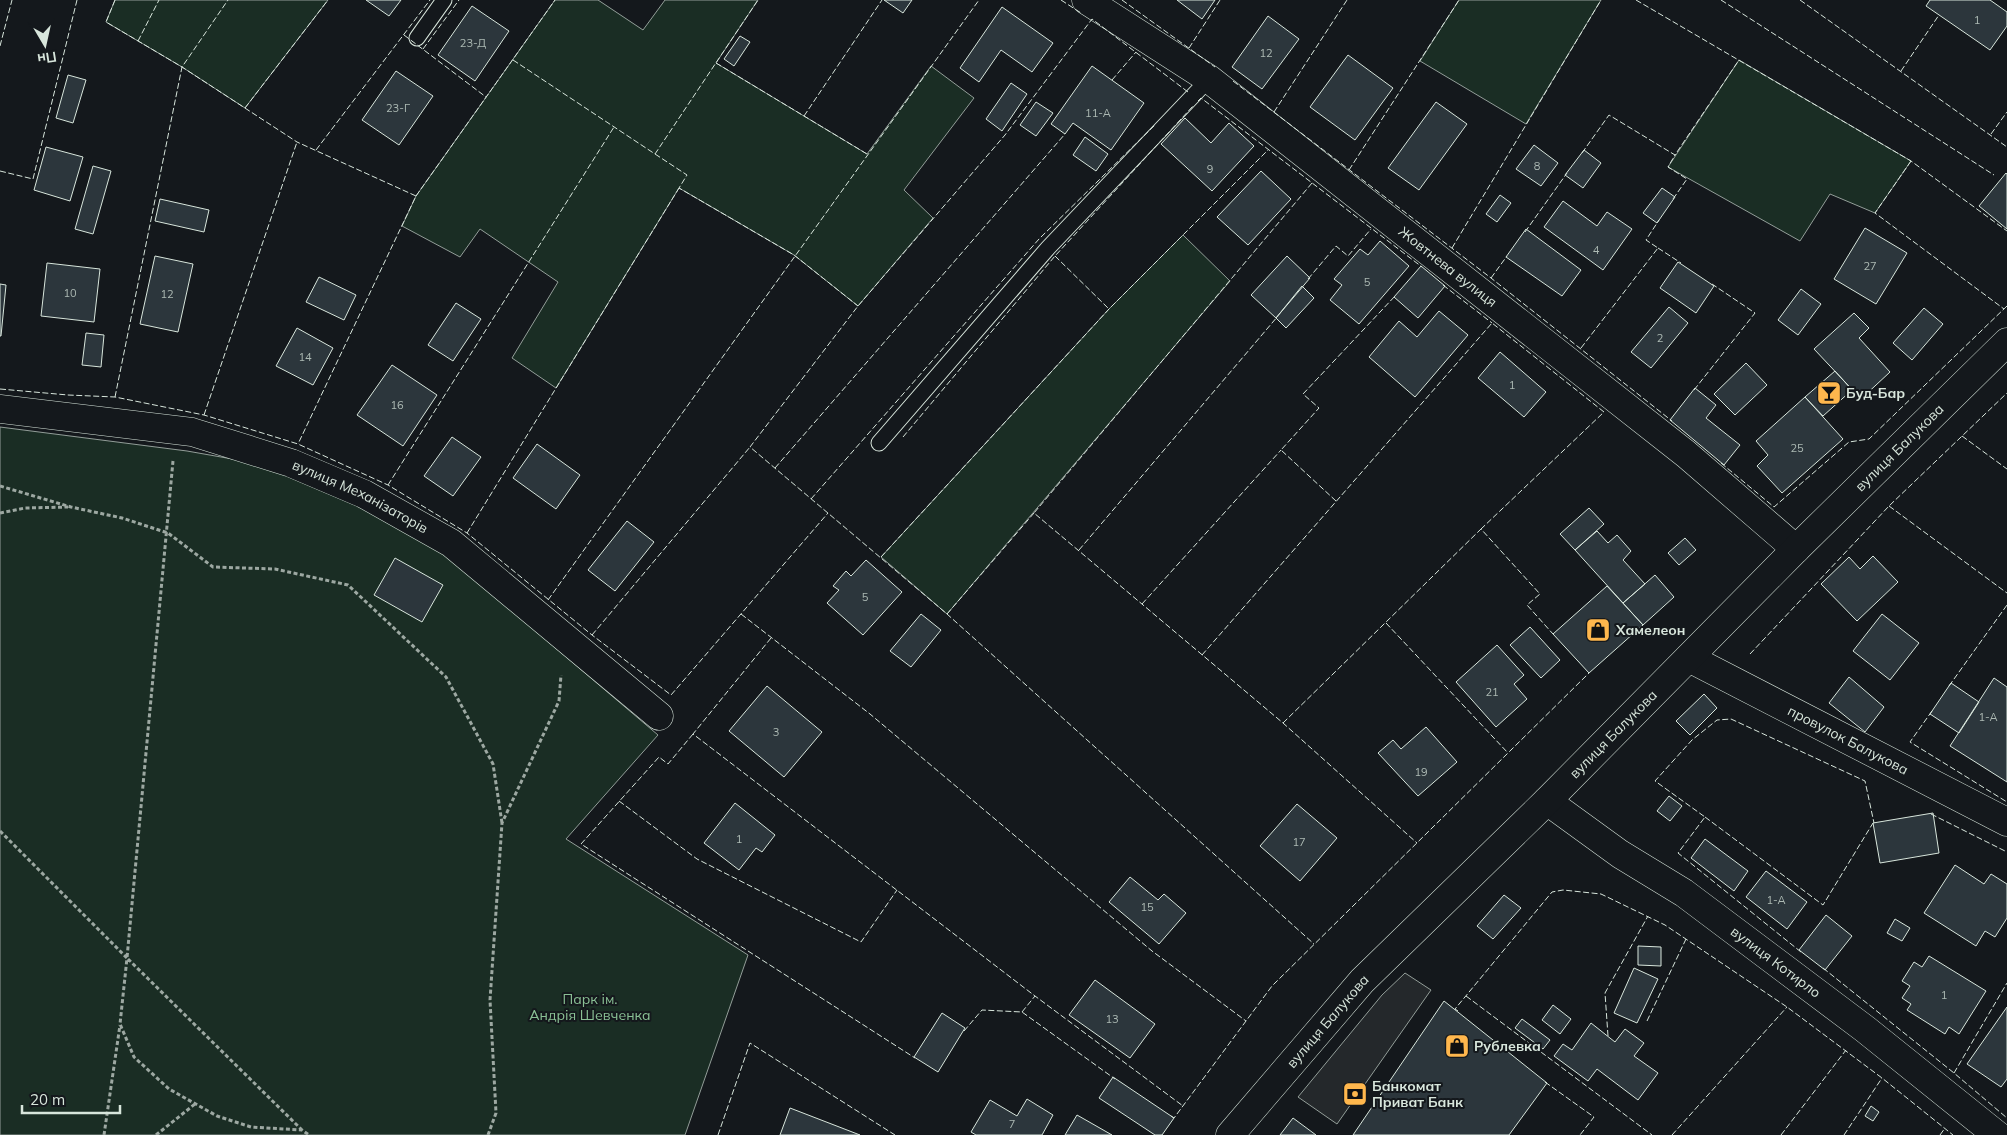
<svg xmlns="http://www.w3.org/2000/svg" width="2007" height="1135" font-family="Mulish,sans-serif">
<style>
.green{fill:#1a2d24;stroke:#939e99}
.parking{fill:#24282b;stroke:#939e99}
.building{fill:#2c363c;stroke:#d8e6dc}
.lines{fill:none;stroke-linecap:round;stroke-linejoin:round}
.lane-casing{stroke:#d8e6dc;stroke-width:17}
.street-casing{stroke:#d8e6dc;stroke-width:29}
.secondary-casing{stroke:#d8e6dc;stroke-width:29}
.path{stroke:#9da8a2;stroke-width:3;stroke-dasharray:4 2.5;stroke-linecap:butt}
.lane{stroke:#14181c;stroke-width:15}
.street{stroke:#14181c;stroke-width:28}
.secondary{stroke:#14181c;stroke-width:28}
.fence{stroke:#d8e6dc;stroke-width:1;stroke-dasharray:6 2.5;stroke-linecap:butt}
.labels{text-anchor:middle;stroke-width:4;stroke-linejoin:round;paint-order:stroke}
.number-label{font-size:11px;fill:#adbab4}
.street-label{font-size:14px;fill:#d8e6dc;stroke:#14181c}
.poi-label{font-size:14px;font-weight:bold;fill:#d8e6dc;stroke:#14181c;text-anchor:start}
.park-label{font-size:14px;fill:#8ac095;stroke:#14181c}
</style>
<rect width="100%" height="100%" fill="#14181c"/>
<path class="green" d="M 115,0 L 328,0 L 245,108 L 182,67 L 106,22 Z
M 555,0 L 598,0 L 643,30 L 665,0 L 758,0 L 716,63 L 867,154 L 931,66 L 974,98 L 904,190 L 933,218 L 858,306 L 794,255 L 679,188 L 556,388 L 512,358 L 558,282 L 480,229 L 460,257 L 402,226 L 416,196 Z
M 1459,0 L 1601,0 L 1526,124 L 1420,61 Z
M 1739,60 L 1911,161 L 1875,213 L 1830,194 L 1800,241 L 1668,167 Z
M 1183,235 L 1230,281 L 947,614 L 881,557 L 1109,309 Z
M 0,427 L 187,451 L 238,460 L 330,488 L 423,539 L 459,566 L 658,735 L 566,839 L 748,955 L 685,1135 L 0,1135 Z"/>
<path class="parking" d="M 1405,973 L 1431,990 L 1337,1124 L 1298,1097 L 1382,995 Z"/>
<path class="building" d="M 366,0 L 401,0 L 389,16 Z
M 884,0 L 912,0 L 903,13 Z
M 1177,0 L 1215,0 L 1202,19 Z
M 1930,0 L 1990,0 L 2007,12 L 2007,26 L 1990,50 L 1926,6 Z
M 472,6 L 509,31 L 475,81 L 438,55 Z
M 1002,7 L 1053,43 L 1032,72 L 1001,50 L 979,82 L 960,68 Z
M 1268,16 L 1299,39 L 1262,89 L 1232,67 Z
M 740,36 L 750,42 L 734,66 L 724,59 Z
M 1348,55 L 1393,88 L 1355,140 L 1310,107 Z
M 1092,66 L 1144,103 L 1111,150 L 1073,123 L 1065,134 L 1051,124 Z
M 396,71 L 433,96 L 399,145 L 362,120 Z
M 68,75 L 86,80 L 73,123 L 56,118 Z
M 1011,83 L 1027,94 L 1002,131 L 986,119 Z
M 1036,102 L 1053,113 L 1036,136 L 1020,125 Z
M 1436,102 L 1467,124 L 1419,190 L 1388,168 Z
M 1185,118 L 1211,143 L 1229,123 L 1254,146 L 1212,191 L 1161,144 Z
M 1085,137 L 1108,154 L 1096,171 L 1073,155 Z
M 1534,145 L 1558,163 L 1541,186 L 1516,169 Z
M 46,147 L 83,157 L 70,201 L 34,190 Z
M 1584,150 L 1601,163 L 1583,188 L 1565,175 Z
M 93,166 L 111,171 L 93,234 L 75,229 Z
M 1261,171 L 1291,199 L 1248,245 L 1217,217 Z
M 2006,173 L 2007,174 L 2007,229 L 1979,206 Z
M 1662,188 L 1675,197 L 1657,223 L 1643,213 Z
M 1500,195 L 1511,203 L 1497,222 L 1486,214 Z
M 160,199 L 209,210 L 204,232 L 155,221 Z
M 1563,201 L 1597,226 L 1607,212 L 1632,229 L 1603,270 L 1544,227 Z
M 1865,228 L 1907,253 L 1876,304 L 1834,279 Z
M 1526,229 L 1581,270 L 1562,296 L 1506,257 Z
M 1380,241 L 1409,266 L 1359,324 L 1330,300 L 1342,285 L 1334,279 L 1360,249 L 1368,255 Z
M 155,256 L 193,264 L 178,332 L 140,324 Z
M 1287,256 L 1310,278 L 1276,318 L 1251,295 Z
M 1678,262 L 1714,286 L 1696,313 L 1660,288 Z
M 47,263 L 100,269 L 94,322 L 41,316 Z
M 1421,266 L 1445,286 L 1418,318 L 1394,297 Z
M 319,277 L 356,295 L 344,320 L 306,302 Z
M 0,284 L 6,285 L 1,336 L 0,336 Z
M 1302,286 L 1314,298 L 1286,328 L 1276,318 Z
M 1801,289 L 1821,304 L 1798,335 L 1778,320 Z
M 456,303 L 481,319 L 453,361 L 428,345 Z
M 1669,307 L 1688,323 L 1651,368 L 1631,352 Z
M 1924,308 L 1943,324 L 1912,360 L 1893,343 Z
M 1439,311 L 1468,335 L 1415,397 L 1369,357 L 1399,321 L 1417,337 Z
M 1854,313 L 1869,328 L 1859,338 L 1890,372 L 1861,399 L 1814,349 Z
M 297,328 L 333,348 L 313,385 L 276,366 Z
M 86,333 L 104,335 L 101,367 L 82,365 Z
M 1500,352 L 1546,392 L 1524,417 L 1478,378 Z
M 1746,363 L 1767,385 L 1735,415 L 1714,394 Z
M 392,365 L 437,395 L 403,446 L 357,415 Z
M 1835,371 L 1852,390 L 1823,416 L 1805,397 Z
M 1695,388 L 1716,405 L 1706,418 L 1740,445 L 1724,465 L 1670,420 Z
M 1805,397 L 1843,439 L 1782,493 L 1757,466 L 1768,455 L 1756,441 Z
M 452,437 L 481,457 L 453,496 L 424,476 Z
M 537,444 L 580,475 L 556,509 L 513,478 Z
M 1589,508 L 1604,524 L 1575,550 L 1560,534 Z
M 627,521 L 654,542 L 615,591 L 588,570 Z
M 1597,531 L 1608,543 L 1617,535 L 1631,551 L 1623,560 L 1645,584 L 1623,603 L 1575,550 Z
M 1685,538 L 1696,550 L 1679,565 L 1668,553 Z
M 1873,556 L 1898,582 L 1857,621 L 1821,584 L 1849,557 L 1860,569 Z
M 395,558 L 443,585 L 422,622 L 374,595 Z
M 866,560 L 902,592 L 863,635 L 827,603 L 839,590 L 833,586 L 846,571 L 851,576 Z
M 1655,575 L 1674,597 L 1643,625 L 1623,603 Z
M 1607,586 L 1643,625 L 1589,673 L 1553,634 Z
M 921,614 L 941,630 L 911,667 L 890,651 Z
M 1882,614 L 1919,643 L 1890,680 L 1853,651 Z
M 1530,627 L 1560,660 L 1541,678 L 1510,645 Z
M 1497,645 L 1524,675 L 1514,684 L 1527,699 L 1496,727 L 1456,682 Z
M 1849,677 L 1884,707 L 1865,732 L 1829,703 Z
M 1994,678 L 2007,687 L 2007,782 L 1950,746 Z
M 1951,683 L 1979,702 L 1959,733 L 1930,714 Z
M 767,686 L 822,732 L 784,777 L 729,731 Z
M 1704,694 L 1717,708 L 1690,735 L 1676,721 Z
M 1426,727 L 1457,762 L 1418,796 L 1378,753 L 1393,740 L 1401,749 Z
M 1669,796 L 1682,806 L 1670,821 L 1657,811 Z
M 735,803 L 775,835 L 762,852 L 756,848 L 739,870 L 704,843 Z
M 1297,804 L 1337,838 L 1300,881 L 1260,846 Z
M 1933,813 L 1939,853 L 1880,863 L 1873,823 Z
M 1705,839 L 1748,871 L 1734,891 L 1691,858 Z
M 1955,865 L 1984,884 L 1991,874 L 2007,884 L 2007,918 L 1995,937 L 1985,931 L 1976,946 L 1924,913 Z
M 1766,871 L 1807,902 L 1787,929 L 1746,897 Z
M 1130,877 L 1158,900 L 1164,894 L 1186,913 L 1159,944 L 1109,902 Z
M 1504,895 L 1521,908 L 1493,939 L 1477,926 Z
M 1826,915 L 1852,936 L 1825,970 L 1799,950 Z
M 1895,919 L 1910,928 L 1902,941 L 1887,933 Z
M 1638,946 L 1661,947 L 1661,966 L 1638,965 Z
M 1929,956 L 1986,991 L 1959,1034 L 1949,1027 L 1945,1034 L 1907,1010 L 1911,1004 L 1902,998 L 1910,986 L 1902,981 L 1914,962 L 1922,967 Z
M 1634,968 L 1658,979 L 1637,1023 L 1614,1013 Z
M 1095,980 L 1155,1024 L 1130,1058 L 1069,1015 Z
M 1444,1001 L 1547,1083 L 1509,1135 L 1353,1135 Z
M 1553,1005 L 1571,1019 L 1560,1034 L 1542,1020 Z
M 2007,1007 L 2007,1079 L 2001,1087 L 1967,1064 Z
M 942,1013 L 965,1028 L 938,1072 L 914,1057 Z
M 1522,1019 L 1550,1040 L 1543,1049 L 1515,1028 Z
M 1591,1023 L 1615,1042 L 1625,1029 L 1644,1043 L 1634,1056 L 1658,1073 L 1638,1100 L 1597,1069 L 1588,1081 L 1554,1056 L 1563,1044 L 1572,1050 Z
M 1113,1077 L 1174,1118 L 1162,1135 L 1155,1135 L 1099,1098 Z
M 1027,1099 L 1053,1115 L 1042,1135 L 976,1135 L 971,1132 L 990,1100 L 1017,1116 Z
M 1871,1106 L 1879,1112 L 1873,1121 L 1865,1116 Z
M 790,1108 L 860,1135 L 780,1135 Z
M 1077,1115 L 1112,1135 L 1065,1135 Z
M 1293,1118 L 1316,1135 L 1280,1135 Z"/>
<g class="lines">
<defs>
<path id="lane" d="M 417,38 L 444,0
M 879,443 L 1048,248 L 1209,79"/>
<g id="street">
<path id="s1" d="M 1086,0 L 1209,79 L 1686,454 L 1796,549"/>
<path id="s2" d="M 0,409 L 192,432 L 291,463 L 364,494 L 451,543 L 659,716"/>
<path id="s3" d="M 1689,658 L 2007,822"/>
<path id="s4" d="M 1547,801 L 1620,854 L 1684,893 L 1865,1029 L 1997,1135"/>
</g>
<g id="secondary">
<path id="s5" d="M 1230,1135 L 1362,981 L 1547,801 L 1796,549 L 2007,342"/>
</g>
</defs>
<use href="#lane" class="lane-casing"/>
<use href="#street" class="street-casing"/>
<use href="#secondary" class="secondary-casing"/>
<path class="path" d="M 173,461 L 127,958 L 302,1130
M 0,486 L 71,507 L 122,518 L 168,533 L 213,567 L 275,569 L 348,585 L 446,677 L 493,764 L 502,823
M 0,513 L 25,508 L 68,507
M 0,831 L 127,958 L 120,1024 L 134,1057 L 169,1089 L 217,1116 L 251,1127 L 302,1130 L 309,1135
M 104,1135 L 120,1025
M 156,1135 L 195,1104
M 488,1135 L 496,1113 L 490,1000 L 502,823 L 559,701 L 561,675"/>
<use href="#lane" class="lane"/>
<use href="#street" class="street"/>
<use href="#secondary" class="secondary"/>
<path class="fence" d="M 115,0 L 106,22 L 182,67 L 297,142 L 416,196 L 298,444
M 1061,0 L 1081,13
M 1122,0 L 1215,67
M 1636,0 L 1911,161 L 2007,231
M 1721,0 L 1994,175
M 1800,0 L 2007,147
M 404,35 L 486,97
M 138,41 L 159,0
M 0,46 L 12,0
M 1189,48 L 1220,0
M 423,49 L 459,0
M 513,60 L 655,154 L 758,0
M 716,63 L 867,154
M 1901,71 L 1939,15
M 1112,80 L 1136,52
M 1233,81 L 1491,278 L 1672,421
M 1188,92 L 1092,19 L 1005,135 L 858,306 L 750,447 L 947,614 L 1314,944
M 1198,101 L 1201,98 L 1422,267
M 245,108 L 328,0
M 1274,112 L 1347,0
M 804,116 L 882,0
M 1991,134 L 2007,112
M 316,150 L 430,0
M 1582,153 L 1609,115 L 1675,155 L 1739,60
M 655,154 L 687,175 L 679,188 L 794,255 L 858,306
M 1911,161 L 1875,213 L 2004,309
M 1349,170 L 1459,0
M 0,171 L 33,179 L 77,0
M 1312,183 L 1034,513 L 1283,723 L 1417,843
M 416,196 L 555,0
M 1673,199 L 1687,179 L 1668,167 L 1675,155
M 1525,232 L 1567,173
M 1452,248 L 1601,0
M 1658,248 L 1681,263
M 1055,256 L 1109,309
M 1491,278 L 1507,256
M 1308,279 L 1336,246 L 1348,256 L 1371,229
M 1443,285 L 1492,323
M 1581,348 L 1658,248 L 1646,240 L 1659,220
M 0,389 L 68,395 L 115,397 L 204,415 L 298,444 L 388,485 L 467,533 L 592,635 L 671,695 L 828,513
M 1694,390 L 1755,313 L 1712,284
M 115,397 L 182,67 L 228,0
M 204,415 L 297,142
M 1962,436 L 2007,469
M 903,437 L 1055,256 L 1193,106
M 1721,463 L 1774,507 L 1849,442 L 1869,439 L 2007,306
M 775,468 L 1065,134
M 388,485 L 614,127
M 811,499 L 1039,239 L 1156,124
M 1336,501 L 1281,450 L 1319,408 L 1303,394 L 1396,295
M 1889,506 L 2007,593
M 467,533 L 679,188
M 1079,550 L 1278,316
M 881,557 L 1109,309 L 1268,150
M 548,600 L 979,0
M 1142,604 L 1281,450
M 741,614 L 870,714 L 1152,951 L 1246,1021
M 947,614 L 1034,513
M 1386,623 L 1508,753
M 592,635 L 750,447
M 771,638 L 693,734 L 1035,996 L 1183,1106
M 1750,654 L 1889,506 L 2007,393
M 1202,655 L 1492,323 L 1604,412 L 1481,529
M 1949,686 L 2007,605
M 1932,711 L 1910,742 L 2007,802
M 1283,723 L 1481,529 L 1540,594 L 1527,605 L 1553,634
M 693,734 L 668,764 L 659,757 L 581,844 L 915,1058
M 619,801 L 697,859 L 861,942 L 897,890
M 1931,814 L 2007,852
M 1705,817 L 1823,905 L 1873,823
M 1801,952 L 1678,853 L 1705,817 L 1655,781 L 1692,740 L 1717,720 L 1731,719 L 1865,781 L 1874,823
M 1823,968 L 1954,1073 L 2007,1118
M 1466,996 L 1652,1135
M 1458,1011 L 1455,1009 L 1552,892 L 1563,890 L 1601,894 L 1665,925 L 1787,1007 L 1882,1078 L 1953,1135
M 1022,1012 L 1035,996
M 1647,1021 L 1686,939
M 964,1031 L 982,1010 L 1022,1012 L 1115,1079
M 1608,1036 L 1605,993 L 1648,916
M 1954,1073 L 2007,983
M 1545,1082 L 1594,1117 L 1580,1135
M 1171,1116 L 1174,1118 L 1272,986 L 1589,673
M 718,1135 L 750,1043 L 895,1135
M 1672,1135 L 1787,1007
M 1781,1135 L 1846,1050
M 1844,1135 L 1882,1078
M 1940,1135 L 1945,1128"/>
</g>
<defs>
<symbol id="bar-square" viewBox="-11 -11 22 22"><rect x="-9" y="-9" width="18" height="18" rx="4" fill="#ffb74d" stroke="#14181c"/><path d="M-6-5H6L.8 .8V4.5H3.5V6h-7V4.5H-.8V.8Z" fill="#111"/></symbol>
<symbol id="shop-square" viewBox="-11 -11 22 22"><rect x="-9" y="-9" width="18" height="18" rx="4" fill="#ffb74d" stroke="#14181c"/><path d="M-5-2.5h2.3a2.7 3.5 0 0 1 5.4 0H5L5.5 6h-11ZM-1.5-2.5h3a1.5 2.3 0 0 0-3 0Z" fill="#111"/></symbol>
<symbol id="bank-square" viewBox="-11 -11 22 22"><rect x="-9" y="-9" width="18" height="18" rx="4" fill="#ffb74d" stroke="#14181c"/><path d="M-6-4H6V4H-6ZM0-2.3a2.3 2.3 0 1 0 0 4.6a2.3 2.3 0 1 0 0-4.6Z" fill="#111"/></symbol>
</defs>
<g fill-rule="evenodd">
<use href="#bar-square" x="1815" y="379" width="28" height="28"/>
<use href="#shop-square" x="1584" y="616" width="28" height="28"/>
<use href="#shop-square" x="1443" y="1032" width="28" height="28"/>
<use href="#bank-square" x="1341" y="1080" width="28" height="28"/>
</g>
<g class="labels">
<g class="number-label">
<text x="1977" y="24">1</text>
<text x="473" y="47">23-Д</text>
<text x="1266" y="57">12</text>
<text x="398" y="112">23-Г</text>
<text x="1098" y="117">11-А</text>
<text x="1537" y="170">8</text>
<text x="1210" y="173">9</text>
<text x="1596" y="254">4</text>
<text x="1870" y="270">27</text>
<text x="1367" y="286">5</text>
<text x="70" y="297">10</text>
<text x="167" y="298">12</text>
<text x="1660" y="342">2</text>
<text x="305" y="361">14</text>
<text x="1512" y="389">1</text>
<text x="397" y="409">16</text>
<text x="1797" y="452">25</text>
<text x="865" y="601">5</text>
<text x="1492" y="696">21</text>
<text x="1988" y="721">1-А</text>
<text x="776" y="736">3</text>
<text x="1421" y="776">19</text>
<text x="739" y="843">1</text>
<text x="1299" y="846">17</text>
<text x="1776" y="904">1-А</text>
<text x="1147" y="911">15</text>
<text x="1944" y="999">1</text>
<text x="1112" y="1023">13</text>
<text x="1012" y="1128">7</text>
</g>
<g class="street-label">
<text dy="5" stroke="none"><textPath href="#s1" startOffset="450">Жовтнева вулиця</textPath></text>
<text dy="5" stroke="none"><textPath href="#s5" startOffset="960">вулиця Балукова</textPath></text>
<text dy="5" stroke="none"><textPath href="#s2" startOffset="374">вулиця Механізаторів</textPath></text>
<text dy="5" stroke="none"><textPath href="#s5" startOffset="555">вулиця Балукова</textPath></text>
<text dy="5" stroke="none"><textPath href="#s3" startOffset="179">провулок Балукова</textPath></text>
<text dy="5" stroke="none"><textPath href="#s4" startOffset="280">вулиця Котирло</textPath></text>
<text dy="5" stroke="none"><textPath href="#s5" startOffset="150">вулиця Балукова</textPath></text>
</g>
<g class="poi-label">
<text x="1846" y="398">Буд-Бар</text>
<text x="1616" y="635">Хамелеон</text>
<text x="1474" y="1051">Рублевка</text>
<text x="1372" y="1091">Банкомат<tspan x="1372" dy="16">Приват Банк</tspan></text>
</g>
<g class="park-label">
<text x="590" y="1004">Парк ім.<tspan x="590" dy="16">Андрія Шевченка</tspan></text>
</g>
</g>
<g transform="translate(45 45) rotate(171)" stroke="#14181c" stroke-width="4" paint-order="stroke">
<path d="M0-4L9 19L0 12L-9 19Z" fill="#d8e6dc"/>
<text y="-8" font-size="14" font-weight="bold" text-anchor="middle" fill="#d8e6dc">Пн</text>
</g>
<path d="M22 1105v8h98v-8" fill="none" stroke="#d8e6dc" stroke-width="2.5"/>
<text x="30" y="1105" font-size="15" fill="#d8e6dc" stroke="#14181c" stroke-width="4" paint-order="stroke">20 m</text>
</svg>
